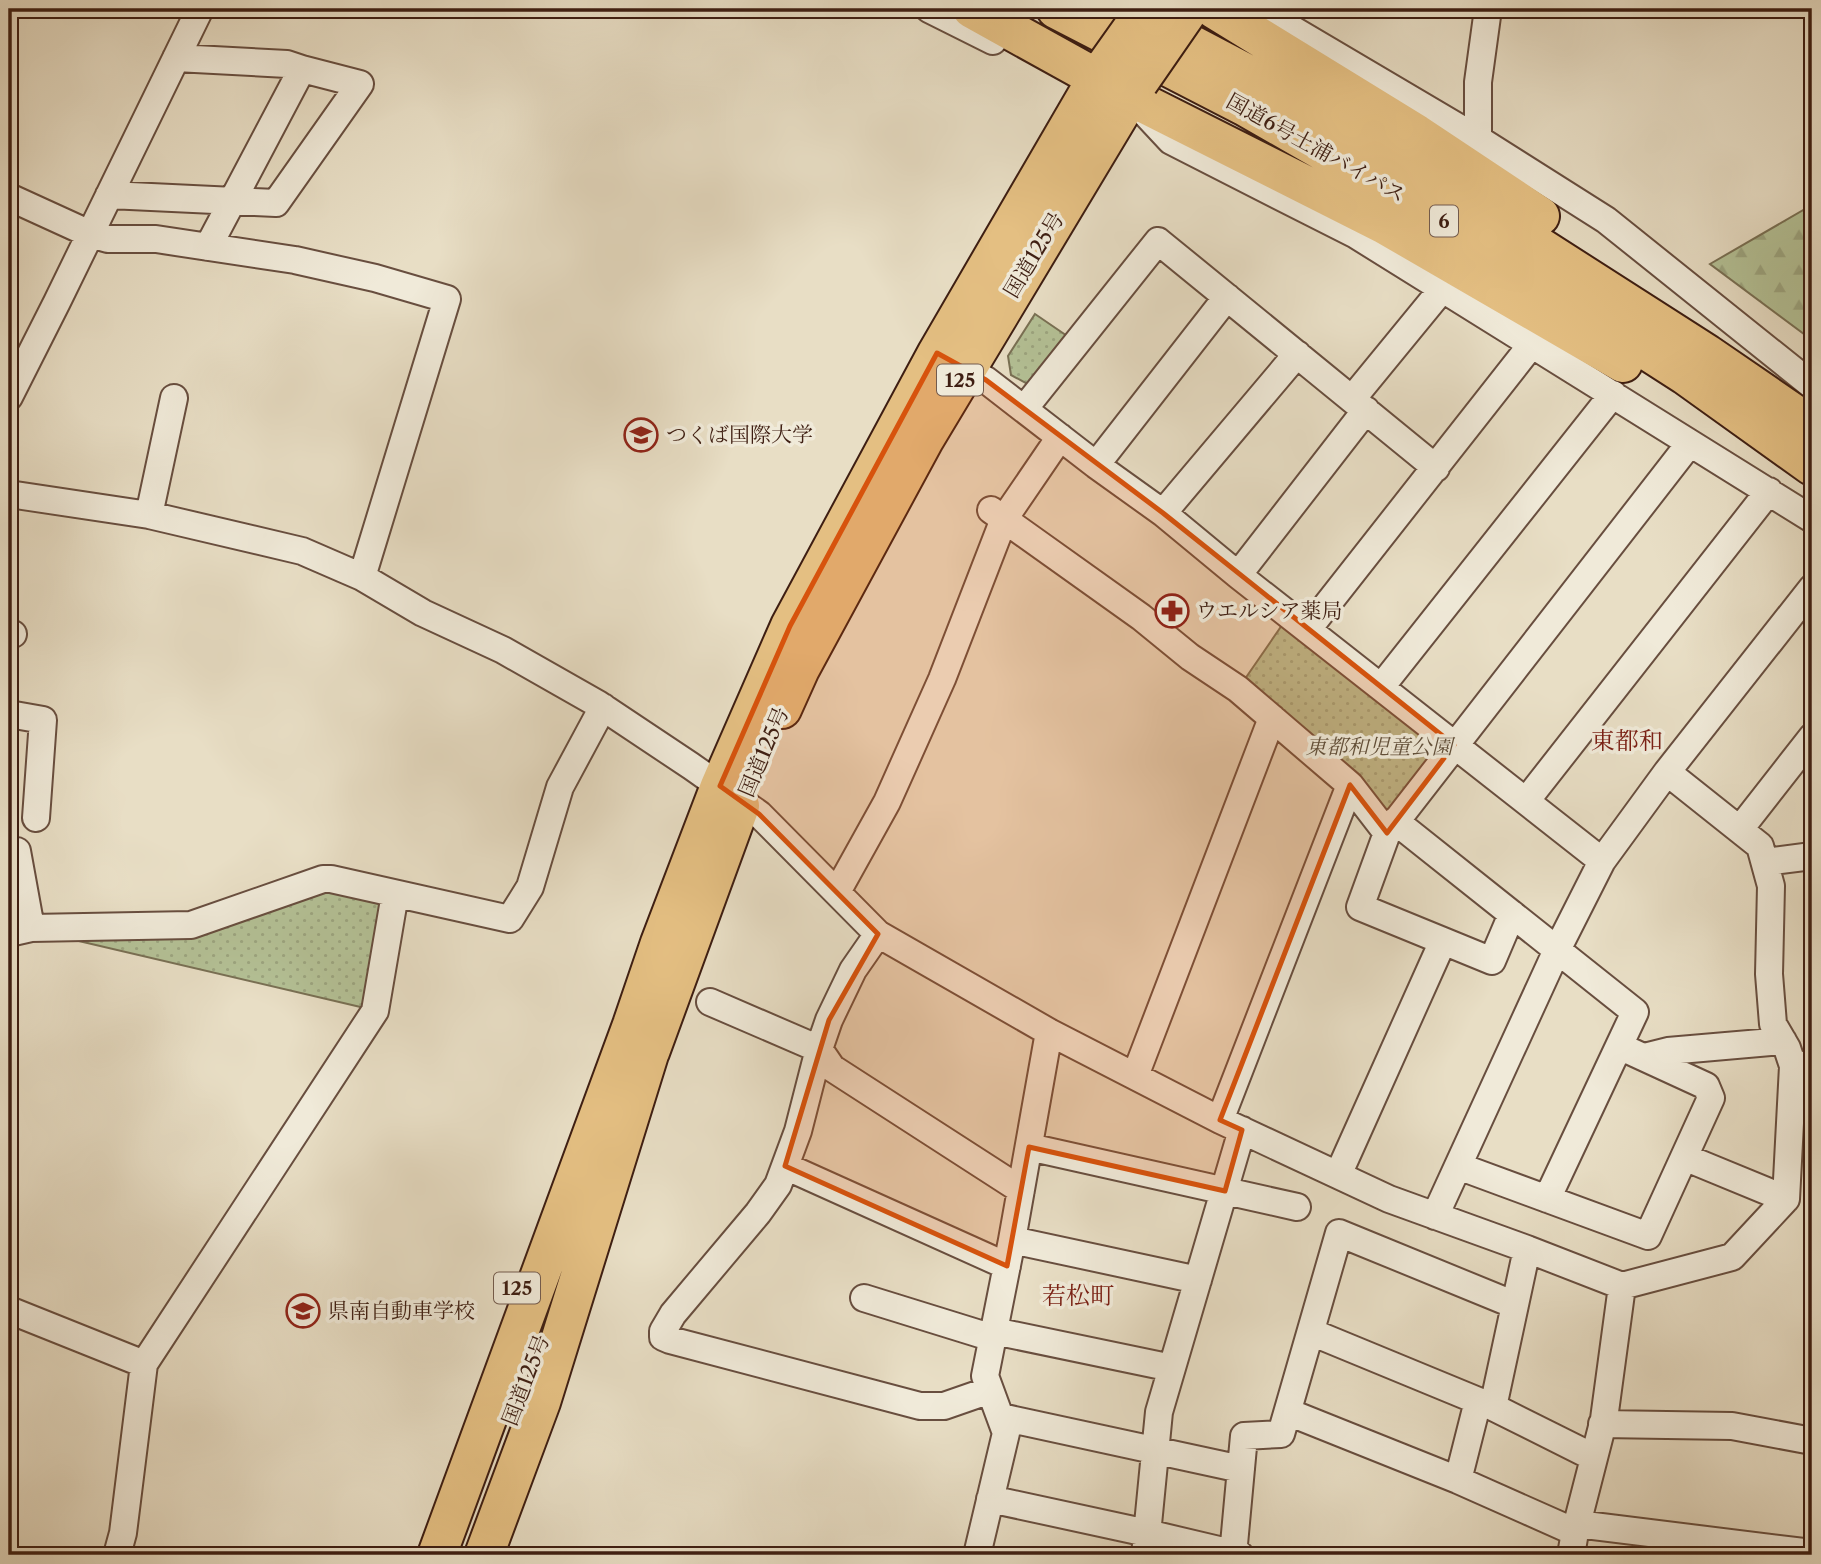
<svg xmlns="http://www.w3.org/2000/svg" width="1821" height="1564" font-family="'Libre Caslon Text','Noto Serif JP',serif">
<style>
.grass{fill:url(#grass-dots);stroke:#797054;stroke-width:2}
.forest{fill:url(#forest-firs);stroke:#797054;stroke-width:2}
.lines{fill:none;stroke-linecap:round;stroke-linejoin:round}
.minor-casing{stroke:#684e3f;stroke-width:30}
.highway-casing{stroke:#3e1e12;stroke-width:42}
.minor{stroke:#f0ead9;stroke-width:26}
.highway{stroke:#e4bf82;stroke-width:38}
.highway-bridge-casing{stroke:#3e1e12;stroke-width:42;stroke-linecap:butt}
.highway-bridge{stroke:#e4bf82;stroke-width:38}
.marked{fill:#d7530d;fill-opacity:0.2;stroke:#d7530d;stroke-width:5;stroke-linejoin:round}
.labels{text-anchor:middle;stroke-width:7;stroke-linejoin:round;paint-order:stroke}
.shield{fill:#f0ead9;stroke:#735b4e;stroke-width:2}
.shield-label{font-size:19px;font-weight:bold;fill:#3e1e12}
.street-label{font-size:21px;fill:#3e1e12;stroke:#f0ead9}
.poi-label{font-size:21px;fill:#3e1e12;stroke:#f0ead9;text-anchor:start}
.park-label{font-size:21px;font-style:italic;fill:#614f3a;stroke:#f0ead9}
.quarter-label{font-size:24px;fill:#7a1f14;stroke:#f0ead9}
</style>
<defs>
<pattern id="grass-dots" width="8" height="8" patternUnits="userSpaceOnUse" patternTransform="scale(1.75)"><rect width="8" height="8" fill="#b4c196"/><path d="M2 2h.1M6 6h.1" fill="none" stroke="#9ca580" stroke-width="1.8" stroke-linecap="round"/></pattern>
<pattern id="forest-firs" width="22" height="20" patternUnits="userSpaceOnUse" patternTransform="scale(1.75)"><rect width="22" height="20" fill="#b4c196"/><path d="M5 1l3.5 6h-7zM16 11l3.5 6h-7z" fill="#9ca580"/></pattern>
</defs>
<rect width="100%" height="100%" fill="#e8dec5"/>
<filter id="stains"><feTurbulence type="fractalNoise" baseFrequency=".00286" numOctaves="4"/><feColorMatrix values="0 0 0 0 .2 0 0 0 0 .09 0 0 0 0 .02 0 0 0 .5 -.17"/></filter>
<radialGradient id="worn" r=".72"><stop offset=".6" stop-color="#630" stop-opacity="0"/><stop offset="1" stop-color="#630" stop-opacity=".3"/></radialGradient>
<path class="grass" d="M 1035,314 L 1070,338 L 1033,387 L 1011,375 L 1008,356 Z
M 1289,615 L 1454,745 L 1395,821 L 1238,689 Z
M 324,885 L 391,898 L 369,1009 L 36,931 L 192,931 Z"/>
<path class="forest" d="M 1812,205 L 1812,340 L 1710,264 Z"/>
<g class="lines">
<defs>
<path id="minor" d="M 929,9 L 993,41
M 1258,9 L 1478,139 L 1606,220 L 1812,385
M 176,58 L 287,64 L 302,69 L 208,247
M 1143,111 L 1171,141 L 1356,235 L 1812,519
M 1478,139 L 1478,82 L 1488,9
M 109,195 L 276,203 L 360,84 L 302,69
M 9,197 L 90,234 L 108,239 L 156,239 L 295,260 L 375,278 L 447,299 L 362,577 L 423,613 L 503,650 L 598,704 L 691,766 L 759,814 L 878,934 L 1049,1032 L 1220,1120 L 1389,1199 L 1527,1249 L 1622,1286 L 1732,1257 L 1786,1199 L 1793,1066 L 1812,1064
M 952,361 L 986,380 L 1096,465 L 1163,513 L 1238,575 L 1602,861
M 9,397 L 57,302 L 200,9
M 1352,399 L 1443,288
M 1024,409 L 1158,241 L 1436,468
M 1096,465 L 1227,297
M 9,494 L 149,515 L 302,551 L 362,577
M 991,510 L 1141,617 L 1190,657 L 1238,689 L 1350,785 L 1387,833 L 1690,443
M 1163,513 L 1297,354
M 149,515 L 174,398
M 1238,575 L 1366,410
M 1308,629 L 1532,344
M 9,633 L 13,634
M 1381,687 L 1613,394
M 9,714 L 43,720 L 36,818
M 1667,772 L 1760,846 L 1771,886 L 1769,974 L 1773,1024 L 1787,1048 L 1793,1066
M 1526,801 L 1769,491
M 1395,821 L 1635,1012 L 1619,1046 L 1706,1086 L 1711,1098 L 1648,1236 L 1458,1166
M 1740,829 L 1812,737
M 1387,833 L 1360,907 L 1492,961 L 1512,914
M 17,851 L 31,928
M 1765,862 L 1812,856
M 837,892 L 887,802 L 942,679 L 1004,519 L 1060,437
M 9,933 L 31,928 L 191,925 L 323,879 L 331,879 L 510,919 L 530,887 L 560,787 L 603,707
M 878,934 L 853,970 L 829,1020 L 819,1049 L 798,1131 L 778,1185 L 758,1213 L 673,1314 L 663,1331 L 663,1337 L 670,1340 L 920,1406 L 944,1406 L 990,1390
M 710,1002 L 819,1049 L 832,1068 L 1021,1190
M 1644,1057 L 1668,1051 L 1783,1041
M 1135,1076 L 1272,718
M 1220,1120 L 1350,785
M 1029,1147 L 1297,1207
M 1684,1157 L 1786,1199
M 785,1166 L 1007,1266
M 1338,1175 L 1443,941
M 1547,1199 L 1619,1046
M 1435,1216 L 1557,950 L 1602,861 L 1667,772 L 1812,588
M 1012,1240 L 1198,1280
M 864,1298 L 993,1338
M 9,1310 L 144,1364
M 994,1331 L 1172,1368
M 1311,1332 L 1493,1407 L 1593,1457
M 1493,1407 L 1527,1249
M 1288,1412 L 1458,1480 L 1575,1532
M 1001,1417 L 1241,1469
M 1602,1424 L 1732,1426 L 1812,1441
M 1458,1480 L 1478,1401
M 990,1499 L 1147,1533 L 1240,1555
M 1577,1524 L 1812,1553
M 117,1555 L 123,1533 L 144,1364 L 375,1011 L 395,894
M 977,1555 L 1006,1433 L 985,1376 L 1012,1240 L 1049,1032
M 1145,1555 L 1159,1412 L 1242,1130
M 1233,1555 L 1244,1436 L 1281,1434 L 1339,1233 L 1515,1305
M 1571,1555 L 1575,1532 L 1604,1419 L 1622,1286"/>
<path id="highway" d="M 972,9 L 1129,96 L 1385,225 L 1623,363
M 1056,9 L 1244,106 L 1450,224 L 1685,375 L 1812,466
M 1214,9 L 1417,134 L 1540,216
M 1145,20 L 1261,81 L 1462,197 L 1707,354 L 1812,426
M 782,709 L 800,669 L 924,440 L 1139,82
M 650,1052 L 740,806
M 437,1555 L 632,1025 L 660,943 L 720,786 L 790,626 L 937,353 L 1097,78 L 1107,64
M 484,1555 L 541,1402 L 650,1051"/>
</defs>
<use href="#minor" class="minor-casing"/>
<use href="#highway" class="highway-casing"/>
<use href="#minor" class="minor"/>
<use href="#highway" class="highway"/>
<defs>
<path id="highway-bridge" d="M 1107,64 L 1146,9
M 1139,82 L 1186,14"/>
</defs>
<use href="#highway-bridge" class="highway-bridge-casing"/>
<use href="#highway-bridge" class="highway-bridge"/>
</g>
<path class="marked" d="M 937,353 L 986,380 L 1163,513 L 1454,745 L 1387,833 L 1350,785 L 1220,1120 L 1242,1130 L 1225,1191 L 1029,1147 L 1007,1266 L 785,1166 L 829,1020 L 878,934 L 759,814 L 720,786 L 790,626 Z"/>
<defs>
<symbol id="university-ring" viewBox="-11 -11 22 22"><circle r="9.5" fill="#f0ead9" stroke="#8f2418" stroke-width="1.5"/><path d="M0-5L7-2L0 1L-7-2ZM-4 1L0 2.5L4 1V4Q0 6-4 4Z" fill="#8f2418"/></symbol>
<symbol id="pharmacy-ring" viewBox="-11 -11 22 22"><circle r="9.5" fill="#f0ead9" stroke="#8f2418" stroke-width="1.5"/><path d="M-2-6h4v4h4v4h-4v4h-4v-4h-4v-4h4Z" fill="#8f2418"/></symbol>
<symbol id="school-ring" viewBox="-11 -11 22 22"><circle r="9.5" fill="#f0ead9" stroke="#8f2418" stroke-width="1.5"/><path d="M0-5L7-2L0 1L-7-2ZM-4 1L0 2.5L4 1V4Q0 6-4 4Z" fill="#8f2418"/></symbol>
</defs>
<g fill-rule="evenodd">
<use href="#university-ring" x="622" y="416" width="38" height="38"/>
<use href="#pharmacy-ring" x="1153" y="592" width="38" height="38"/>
<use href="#school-ring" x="284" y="1292" width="38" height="38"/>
</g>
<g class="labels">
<g class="shield">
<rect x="1430" y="205.5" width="28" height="31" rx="5"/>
<rect x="937" y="364.5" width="46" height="31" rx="5"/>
<rect x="494" y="1272.5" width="46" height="31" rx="5"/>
</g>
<g class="shield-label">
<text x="1444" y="228">6</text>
<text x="960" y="387">125</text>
<text x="517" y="1295">125</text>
</g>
<g class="street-label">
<text transform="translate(1316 148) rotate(29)" y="7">国道6号土浦バイパス</text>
<text transform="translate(1034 255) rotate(-59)" y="7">国道125号</text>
<text transform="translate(764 752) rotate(-67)" y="7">国道125号</text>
<text transform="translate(526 1380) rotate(-69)" y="7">国道125号</text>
</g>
<g class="poi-label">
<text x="666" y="442">つくば国際大学</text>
<text x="1196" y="618">ウエルシア薬局</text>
<text x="328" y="1318">県南自動車学校</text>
</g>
<g class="park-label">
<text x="1379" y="754">東都和児童公園</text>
</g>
<g class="quarter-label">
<text x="1627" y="749">東都和</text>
<text x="1078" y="1304">若松町</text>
</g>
</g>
<rect width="1821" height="1564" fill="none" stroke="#e8dec5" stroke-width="35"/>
<rect x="10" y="10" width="1800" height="1543" fill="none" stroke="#3e1e12" stroke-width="3.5"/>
<rect x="18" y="18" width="1786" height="1529" fill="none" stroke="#3e1e12" stroke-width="2"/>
<rect width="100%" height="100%" filter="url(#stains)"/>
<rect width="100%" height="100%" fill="url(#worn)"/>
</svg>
